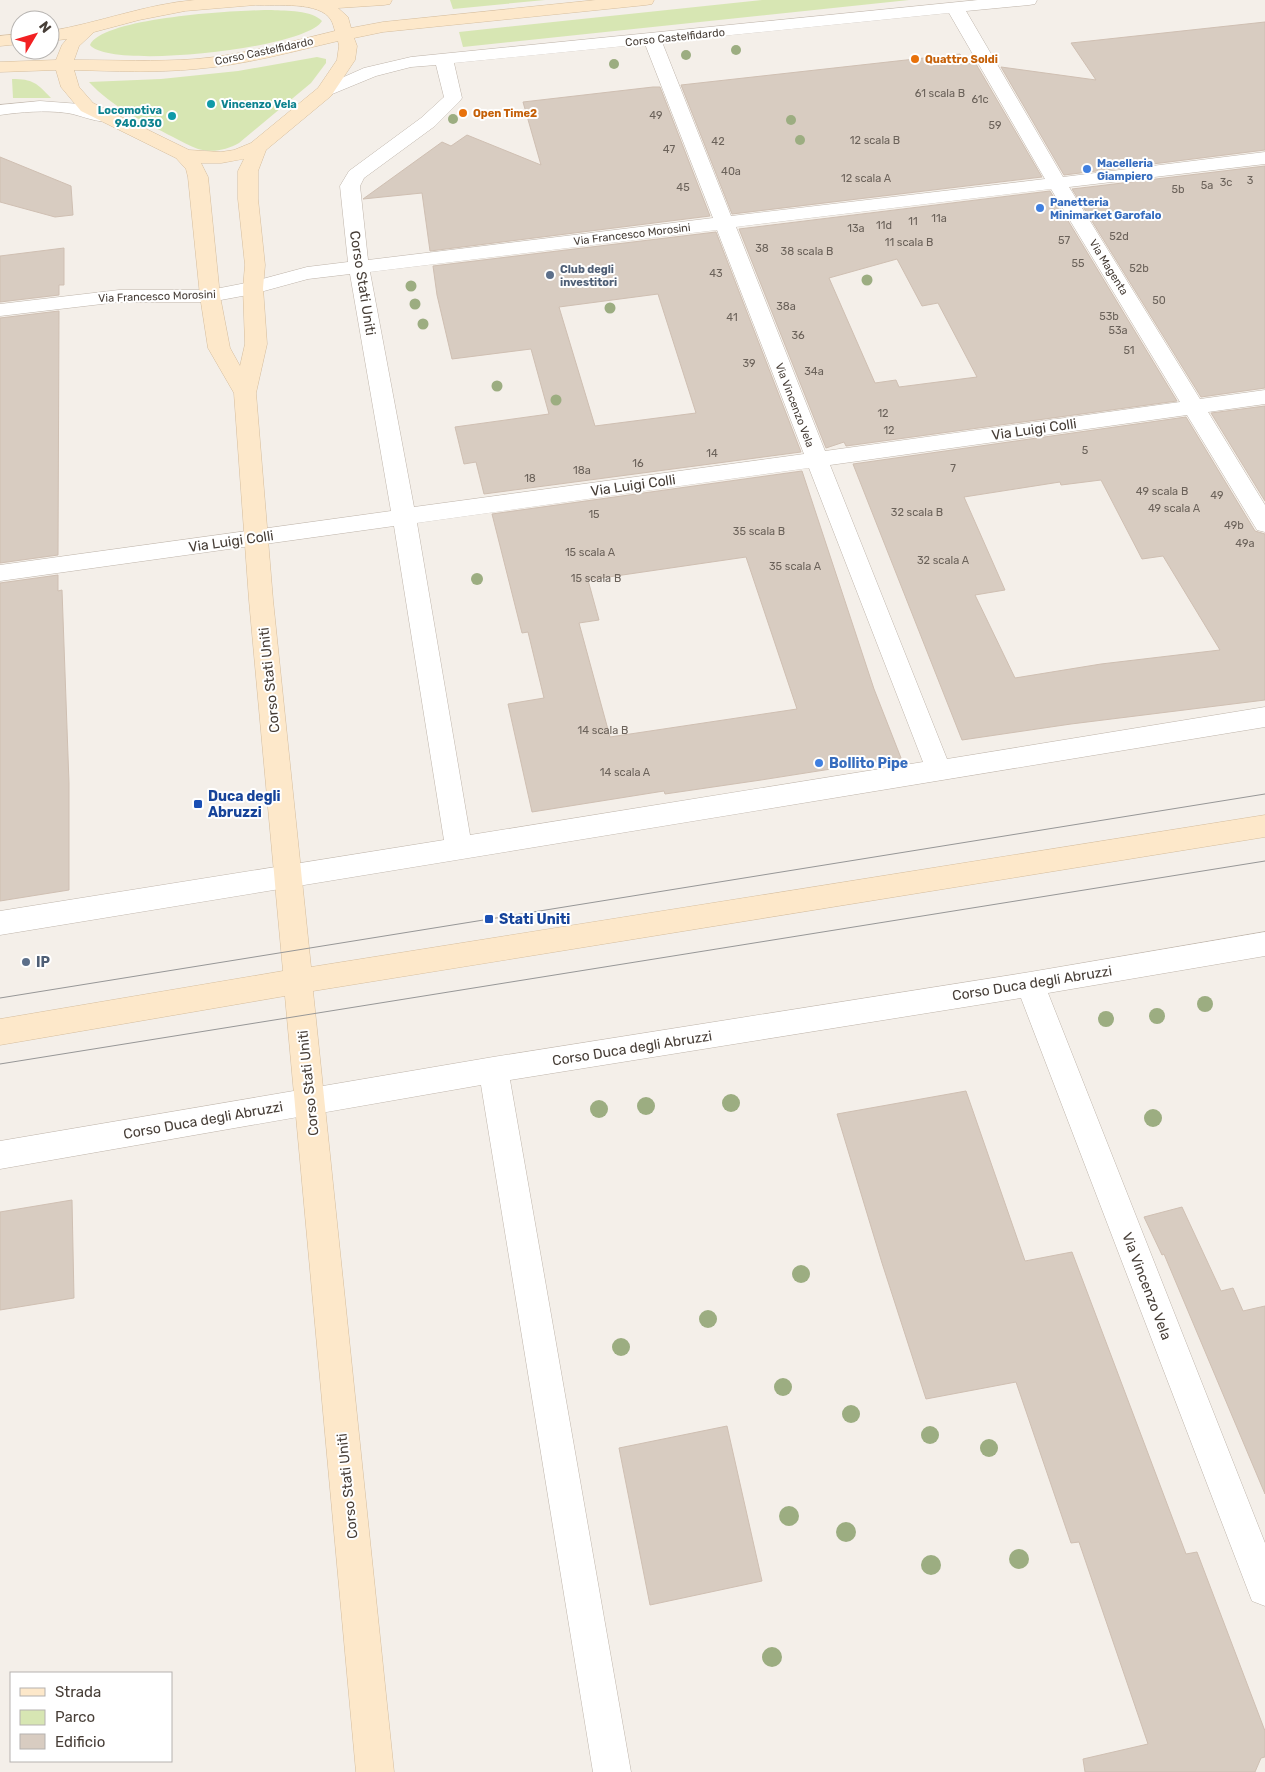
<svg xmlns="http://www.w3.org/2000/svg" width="1265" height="1772" font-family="Rubik,sans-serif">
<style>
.green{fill:#d7e6b3}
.building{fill:#d8ccc1;stroke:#cfbfb2;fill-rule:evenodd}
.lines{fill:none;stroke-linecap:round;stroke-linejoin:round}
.minor-casing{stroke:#bfb5ab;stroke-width:1}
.secondary-casing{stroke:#d5bd9d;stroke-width:1}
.minor{fill:#fff;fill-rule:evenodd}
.secondary{fill:#fde8ca;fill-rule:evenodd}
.tram{stroke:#979797;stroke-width:1}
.tree{fill:#9cad81}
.food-dot{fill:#e8710a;stroke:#fff;stroke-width:2}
.culture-dot{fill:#0f9aa8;stroke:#fff;stroke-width:2}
.shop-dot{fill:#3f7fe0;stroke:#fff;stroke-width:2}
.service-dot{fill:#5c6f8a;stroke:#fff;stroke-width:2}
.transit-dot{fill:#1a4fb4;stroke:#fff;stroke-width:2}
.labels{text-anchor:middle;stroke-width:4;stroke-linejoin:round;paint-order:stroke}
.far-street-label{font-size:11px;fill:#473e37;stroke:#fff}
.far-food-label{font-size:11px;font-weight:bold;fill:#c56008;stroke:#fff;text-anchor:start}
.number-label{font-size:11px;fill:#6b625a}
.far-culture-label{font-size:11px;font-weight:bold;fill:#0d838f;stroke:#fff;text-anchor:start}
.far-shop-label{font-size:11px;font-weight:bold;fill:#366cbe;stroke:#fff;text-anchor:start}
.far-service-label{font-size:11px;font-weight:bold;fill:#4e5e75;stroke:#fff;text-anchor:start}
.street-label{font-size:14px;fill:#473e37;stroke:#fff}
.shop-label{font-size:14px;font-weight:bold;fill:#366cbe;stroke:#fff;text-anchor:start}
.transit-label{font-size:14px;font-weight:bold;fill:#164399;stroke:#fff;text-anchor:start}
.service-label{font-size:14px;font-weight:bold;fill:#4e5e75;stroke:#fff;text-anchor:start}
</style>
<rect width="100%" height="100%" fill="#f4efe9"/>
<path class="green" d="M 450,0 L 545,0 L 453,9 Z
M 762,0 L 909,0 L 463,47 L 459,32 Z
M 272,10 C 286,11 312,10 322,21 C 306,49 110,70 90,45 C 103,17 241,10 272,10 Z
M 317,57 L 326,59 L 326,63 L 311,83 L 239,143 C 227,150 212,153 198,149 C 190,146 181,141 173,137 C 144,122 112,107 89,82 L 161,79 L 238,71 Z
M 12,79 C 33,79 37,83 51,98 L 13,98 Z"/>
<path class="building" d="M 1265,22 L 1265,150 L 1064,175 L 1001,67 L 1096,80 L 1071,43 Z
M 960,54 L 965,63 L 976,64 L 1042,177 L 732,214 L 681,85 Z
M 653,87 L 660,87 L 710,216 L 430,251 L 422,193 L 363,199 L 442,142 L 451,146 L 467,135 L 541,165 L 523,102 Z
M 0,157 L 71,186 L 73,215 L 55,217 L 0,202 Z
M 1265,166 L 1265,388 L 1201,397 L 1072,189 Z
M 1050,191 L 1177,401 L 846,446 L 844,442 L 826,448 L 739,229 ZM 897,259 L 922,306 L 938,303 L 977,377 L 899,387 L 896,380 L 875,383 L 829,278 Z
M 716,232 L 801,452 L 484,494 L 476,462 L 464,464 L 455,427 L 549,414 L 531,349 L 452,359 L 437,295 L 433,266 ZM 658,294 L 696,413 L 595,426 L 559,307 Z
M 64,248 L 64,285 L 59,285 L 59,295 L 0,302 L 0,256 Z
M 59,311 L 58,555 L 0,563 L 0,318 Z
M 1265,406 L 1265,501 L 1211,413 Z
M 1186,417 L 1255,531 L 1265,534 L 1265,700 L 1071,724 L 962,740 L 853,464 ZM 1101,480 L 1142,559 L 1163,556 L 1220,650 L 1101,664 L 1015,678 L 975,595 L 1005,590 L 964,497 L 1060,482 L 1061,485 Z
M 802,471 L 874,689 L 901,758 L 761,780 L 665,794 L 664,791 L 532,812 L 508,704 L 544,698 L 528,632 L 522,633 L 492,514 ZM 746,557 L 797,709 L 610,737 L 579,623 L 599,620 L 588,580 Z
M 58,575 L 58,591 L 62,590 L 69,783 L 69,890 L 0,901 L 0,583 Z
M 966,1091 L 1025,1261 L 1072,1252 L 1186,1554 L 1197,1552 L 1265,1731 L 1265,1757 L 1261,1758 L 1255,1772 L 1085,1772 L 1083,1759 L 1148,1744 L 1079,1542 L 1071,1543 L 1016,1382 L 926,1399 L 882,1263 L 837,1114 Z
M 72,1200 L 74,1298 L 0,1310 L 0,1212 Z
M 1182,1207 L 1221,1291 L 1233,1288 L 1243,1311 L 1265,1306 L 1265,1494 L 1164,1254 L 1162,1255 L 1144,1217 Z
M 727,1426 L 762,1581 L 650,1605 L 619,1448 Z"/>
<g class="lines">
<defs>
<path id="minor" d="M 978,0 L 1037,0 L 1035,4 L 1029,5 L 966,11 L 1063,177 L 1265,152 L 1265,164 L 1069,187 L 1200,399 L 1265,390 L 1265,404 L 1208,412 L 1265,505 L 1265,532 L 1257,530 L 1187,415 L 830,465 L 947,759 L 1265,707 L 1265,727 L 0,935 L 0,911 L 444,840 L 394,526 L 0,581 L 0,565 L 391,511 L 350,274 L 308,279 L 253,294 L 210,302 L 119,302 L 0,316 L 0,304 L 119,290 L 210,290 L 251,282 L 307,267 L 348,262 L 340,186 L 349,171 L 421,118 L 444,97 L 436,65 L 411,67 L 376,76 L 325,97 L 319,96 L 316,92 L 319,88 L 364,68 L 411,57 ZM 949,13 L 1045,179 L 731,216 L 662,42 ZM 645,44 L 713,218 L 368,260 L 360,186 L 364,178 L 435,126 L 459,102 L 462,98 L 454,63 ZM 1051,189 L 1180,402 L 825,451 L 736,227 ZM 717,230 L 804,454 L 414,507 L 370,272 ZM 809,468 L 923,762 L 470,835 L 417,523 Z
M 40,101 L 80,104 L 112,113 L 115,117 L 112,121 C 98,124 81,115 67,113 C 44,110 22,112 0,115 L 0,105 Z
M 1265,932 L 1265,956 L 1048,993 L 1265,1543 L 1265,1606 L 1252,1601 L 1247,1588 L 1021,998 L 510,1080 L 631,1772 L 593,1772 L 481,1085 L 0,1169 L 0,1141 L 493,1057 L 1030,972 Z"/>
<path id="secondary" d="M 195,0 L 392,0 L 390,4 L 384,5 L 338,8 L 348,17 L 351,28 L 383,22 L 596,0 L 654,0 L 652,4 L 646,5 L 383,32 L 354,38 L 357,46 L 355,60 L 331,96 L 266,150 L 258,171 L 258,199 L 265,265 L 263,288 L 267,344 L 256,393 L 273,600 L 311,967 L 1265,815 L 1265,837 L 313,991 L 394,1772 L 356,1772 L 285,996 L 0,1045 L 0,1019 L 283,971 L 249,600 L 234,393 L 208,348 L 200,296 L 188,177 L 186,169 L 176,158 L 81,111 L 61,87 L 56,70 L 0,72 L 0,62 L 56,60 L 62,45 L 67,39 L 50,41 L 50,31 C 99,23 146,4 195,0 ZM 256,5 C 276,6 320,1 331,20 C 333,23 334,28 335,31 C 289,42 243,55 196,59 C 156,62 115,60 74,60 L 79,46 L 94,32 L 139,20 L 185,11 ZM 338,41 L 339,46 L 337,60 L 318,88 L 251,143 L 234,150 L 221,152 L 189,150 L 93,103 L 79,87 L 74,70 C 114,71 155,73 196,69 C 244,65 291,52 338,41 ZM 244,159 L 238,171 L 238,199 L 245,265 L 243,288 L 245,344 L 240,366 L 230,348 L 220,296 L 208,177 L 201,163 L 221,163 Z
M 20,34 L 20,44 L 0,46 L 0,36 Z"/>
</defs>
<use href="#minor" class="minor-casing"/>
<use href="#secondary" class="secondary-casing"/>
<use href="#minor" class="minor"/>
<use href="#secondary" class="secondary"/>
<path class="tram" d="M 0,998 L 1265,794
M 0,1064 L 1265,861"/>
</g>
<g class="tree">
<circle cx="736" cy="50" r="5"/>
<circle cx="686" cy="55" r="5"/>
<circle cx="614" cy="64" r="5"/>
<circle cx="453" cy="119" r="5"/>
<circle cx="791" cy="120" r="5"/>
<circle cx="800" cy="140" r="5"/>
<circle cx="867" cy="280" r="5.5"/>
<circle cx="411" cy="286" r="5.5"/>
<circle cx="415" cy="304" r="5.5"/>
<circle cx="610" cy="308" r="5.5"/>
<circle cx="423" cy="324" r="5.5"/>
<circle cx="497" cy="386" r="5.5"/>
<circle cx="556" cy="400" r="5.5"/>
<circle cx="477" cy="579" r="6"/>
<circle cx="1205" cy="1004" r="8"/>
<circle cx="1157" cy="1016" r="8"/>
<circle cx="1106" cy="1019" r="8"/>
<circle cx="731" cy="1103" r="9"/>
<circle cx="646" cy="1106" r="9"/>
<circle cx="599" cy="1109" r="9"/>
<circle cx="1153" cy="1118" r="9"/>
<circle cx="801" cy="1274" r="9"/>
<circle cx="708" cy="1319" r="9"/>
<circle cx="621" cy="1347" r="9"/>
<circle cx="783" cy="1387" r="9"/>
<circle cx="851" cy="1414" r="9"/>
<circle cx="930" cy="1435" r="9"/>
<circle cx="989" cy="1448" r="9"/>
<circle cx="789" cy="1516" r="10"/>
<circle cx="846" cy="1532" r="10"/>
<circle cx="1019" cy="1559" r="10"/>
<circle cx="931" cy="1565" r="10"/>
<circle cx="772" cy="1657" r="10"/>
</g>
<g class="food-dot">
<circle cx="915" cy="59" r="5"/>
<circle cx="463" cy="113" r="5"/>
</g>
<g class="culture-dot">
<circle cx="211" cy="104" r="5"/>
<circle cx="172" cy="116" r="5"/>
</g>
<g class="shop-dot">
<circle cx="1087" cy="169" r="5"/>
<circle cx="1040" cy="208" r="5"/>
<circle cx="819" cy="763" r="5"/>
</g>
<g class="service-dot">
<circle cx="550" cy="275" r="5"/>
<circle cx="26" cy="962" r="5"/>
</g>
<g class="transit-dot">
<rect x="193" y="799" width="10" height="10" rx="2.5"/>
<rect x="484" y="914" width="10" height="10" rx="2.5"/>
</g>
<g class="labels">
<g class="far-street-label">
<text transform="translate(675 37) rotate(-6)" y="4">Corso Castelfidardo</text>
<text transform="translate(264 51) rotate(-12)" y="4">Corso Castelfidardo</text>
<text transform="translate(632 234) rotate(-7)" y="4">Via Francesco Morosini</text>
<text transform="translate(1109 267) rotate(58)" y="4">Via Magenta</text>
<text transform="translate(157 296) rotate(-2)" y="4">Via Francesco Morosini</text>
<text transform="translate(795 405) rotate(69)" y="4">Via Vincenzo Vela</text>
</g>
<g class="far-food-label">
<text x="925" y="63">Quattro Soldi</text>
<text x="473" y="117">Open Time2</text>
</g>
<g class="number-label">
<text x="940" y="97">61 scala B</text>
<text x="980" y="103">61c</text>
<text x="656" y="119">49</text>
<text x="995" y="129">59</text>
<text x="875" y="144">12 scala B</text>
<text x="718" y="145">42</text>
<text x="669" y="153">47</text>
<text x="731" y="175">40a</text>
<text x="866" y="182">12 scala A</text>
<text x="1250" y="184">3</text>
<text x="1226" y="186">3c</text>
<text x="1207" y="189">5a</text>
<text x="683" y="191">45</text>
<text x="1178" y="193">5b</text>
<text x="939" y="222">11a</text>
<text x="913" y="225">11</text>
<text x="884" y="229">11d</text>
<text x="856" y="232">13a</text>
<text x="1119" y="240">52d</text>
<text x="1064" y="244">57</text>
<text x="909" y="246">11 scala B</text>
<text x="762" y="252">38</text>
<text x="807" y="255">38 scala B</text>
<text x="1078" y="267">55</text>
<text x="1139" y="272">52b</text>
<text x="716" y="277">43</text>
<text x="1159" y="304">50</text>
<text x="786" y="310">38a</text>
<text x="1109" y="320">53b</text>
<text x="732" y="321">41</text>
<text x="1118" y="334">53a</text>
<text x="798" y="339">36</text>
<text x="1129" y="354">51</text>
<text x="749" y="367">39</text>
<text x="814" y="375">34a</text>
<text x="883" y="417">12</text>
<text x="889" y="434">12</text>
<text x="1085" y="454">5</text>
<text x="712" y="457">14</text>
<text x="638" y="467">16</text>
<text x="953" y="472">7</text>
<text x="582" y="474">18a</text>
<text x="530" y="482">18</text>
<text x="1162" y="495">49 scala B</text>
<text x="1217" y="499">49</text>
<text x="1174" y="512">49 scala A</text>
<text x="917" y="516">32 scala B</text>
<text x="594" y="518">15</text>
<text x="1234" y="529">49b</text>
<text x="759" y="535">35 scala B</text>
<text x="1245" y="547">49a</text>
<text x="590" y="556">15 scala A</text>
<text x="943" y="564">32 scala A</text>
<text x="795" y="570">35 scala A</text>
<text x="596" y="582">15 scala B</text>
<text x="603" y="734">14 scala B</text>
<text x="625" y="776">14 scala A</text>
</g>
<g class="far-culture-label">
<text x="221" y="108">Vincenzo Vela</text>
<text x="162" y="114" text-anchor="end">Locomotiva<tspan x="162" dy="13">940.030</tspan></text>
</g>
<g class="far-shop-label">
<text x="1097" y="167">Macelleria<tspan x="1097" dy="13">Giampiero</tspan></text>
<text x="1050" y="206">Panetteria<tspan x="1050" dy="13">Minimarket Garofalo</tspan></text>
</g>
<g class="far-service-label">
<text x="560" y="273">Club degli<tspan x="560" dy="13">investitori</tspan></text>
</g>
<g class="street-label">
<text transform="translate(363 283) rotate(81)" y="5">Corso Stati Uniti</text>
<text transform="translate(1034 429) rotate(-8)" y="5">Via Luigi Colli</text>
<text transform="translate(633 485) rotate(-8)" y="5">Via Luigi Colli</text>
<text transform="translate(231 541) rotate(-8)" y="5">Via Luigi Colli</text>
<text transform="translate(269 680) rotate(-96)" y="5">Corso Stati Uniti</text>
<text transform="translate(1032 983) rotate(-9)" y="5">Corso Duca degli Abruzzi</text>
<text transform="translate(632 1048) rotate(-9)" y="5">Corso Duca degli Abruzzi</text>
<text transform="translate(308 1083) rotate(-96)" y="5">Corso Stati Uniti</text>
<text transform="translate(203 1120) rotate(-10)" y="5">Corso Duca degli Abruzzi</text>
<text transform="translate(1147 1286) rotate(69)" y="5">Via Vincenzo Vela</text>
<text transform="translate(347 1486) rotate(-96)" y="5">Corso Stati Uniti</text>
</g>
<g class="shop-label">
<text x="829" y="768">Bollito Pipe</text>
</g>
<g class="transit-label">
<text x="208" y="801">Duca degli<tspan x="208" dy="16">Abruzzi</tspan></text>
<text x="499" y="924">Stati Uniti</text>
</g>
<g class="service-label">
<text x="36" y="967">IP</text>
</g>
</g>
<rect x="10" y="1672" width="162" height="90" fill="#ffffff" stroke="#b5b2af"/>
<rect x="20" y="1688" width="25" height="8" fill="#fde8ca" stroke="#b5b2af"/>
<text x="55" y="1697" font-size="15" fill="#473e37">Strada</text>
<rect x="20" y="1710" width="25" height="15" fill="#d7e6b3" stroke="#b5b2af"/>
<text x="55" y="1722" font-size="15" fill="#473e37">Parco</text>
<rect x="20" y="1734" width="25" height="15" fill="#d8ccc1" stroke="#b5b2af"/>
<text x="55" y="1747" font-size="15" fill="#473e37">Edificio</text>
<g transform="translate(35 35) rotate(52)"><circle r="24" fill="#ffffff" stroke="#b5b2af"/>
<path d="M0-4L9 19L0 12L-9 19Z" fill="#f22123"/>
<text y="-8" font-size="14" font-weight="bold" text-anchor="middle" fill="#473e37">N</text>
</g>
</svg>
